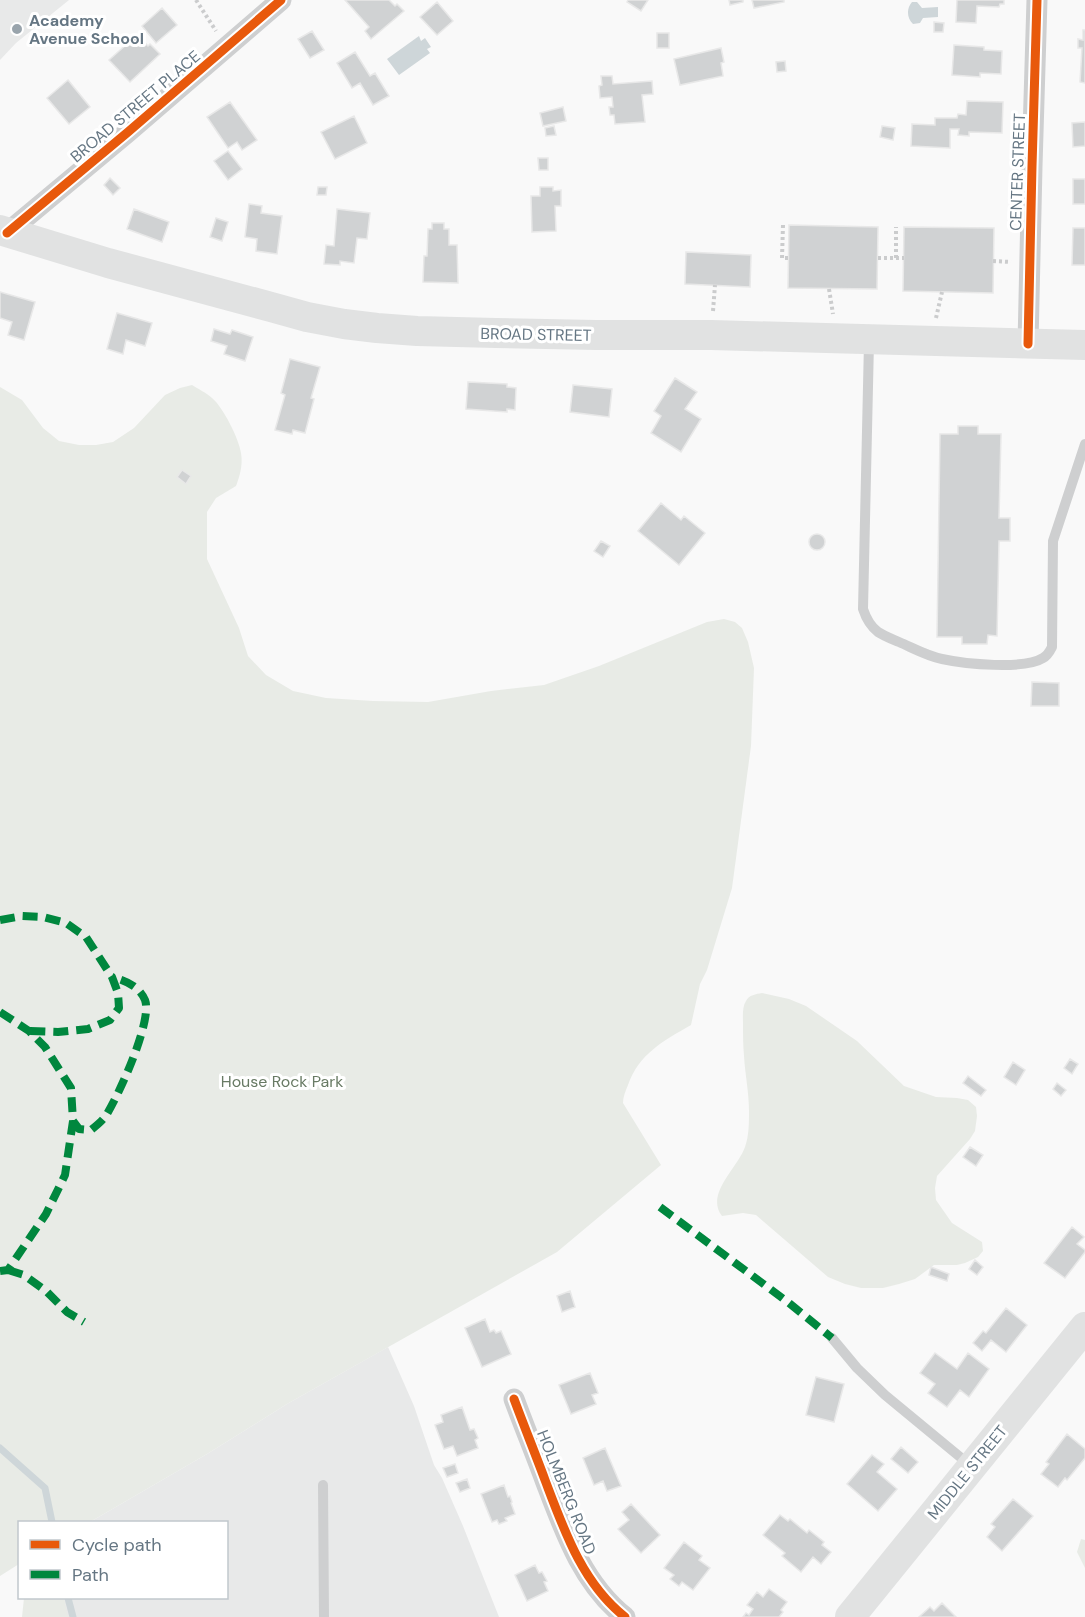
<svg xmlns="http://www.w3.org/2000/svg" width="1085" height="1617" font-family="'DM Sans',sans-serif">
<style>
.built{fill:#e8e9e9}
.green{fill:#e8ebe6}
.water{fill:#ced6d9}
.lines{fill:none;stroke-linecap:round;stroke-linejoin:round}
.stream{stroke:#ced6d9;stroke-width:7}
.building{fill:#d0d2d3;stroke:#e8e8e8;stroke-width:1.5}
.path{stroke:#cbcccd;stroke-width:4;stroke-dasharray:3 3;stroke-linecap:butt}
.service{stroke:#cecfd0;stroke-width:10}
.minor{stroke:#cecfd0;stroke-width:21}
.secondary{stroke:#e1e2e2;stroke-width:30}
.quiet{stroke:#00873e;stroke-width:8;stroke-dasharray:15 8;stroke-linecap:butt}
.cycleway-casing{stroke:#fff;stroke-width:13}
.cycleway{stroke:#e8590c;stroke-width:9}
.poi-dot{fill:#99a4ac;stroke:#fff;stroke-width:2}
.labels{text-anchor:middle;stroke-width:6;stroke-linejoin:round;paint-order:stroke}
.poi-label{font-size:16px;font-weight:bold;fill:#657683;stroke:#fff;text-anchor:start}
.street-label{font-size:16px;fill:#657683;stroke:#fff}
.park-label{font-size:16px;fill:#687a64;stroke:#fff}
</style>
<rect width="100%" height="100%" fill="#f9f9f9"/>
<path class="built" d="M 0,0 L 69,0 L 16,43 L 0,60 Z
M 388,1347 L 414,1406 L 434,1465 L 442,1478 L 463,1526 L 499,1617 L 55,1617 L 49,1598 L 226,1598 L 226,1522 L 90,1522 L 207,1454 L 287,1404 Z"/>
<path class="green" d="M 192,385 C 198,389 207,393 212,398 C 223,407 239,439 241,453 C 243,464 240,476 236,486 L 216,498 L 207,512 L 207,559 L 239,628 L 248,656 L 266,675 L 293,691 L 326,698 L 373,701 L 428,702 L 491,691 L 544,685 L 599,666 L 707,622 L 724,619 L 735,622 L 742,628 L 748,642 L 754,668 L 751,746 L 732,888 L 707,970 L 700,984 L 691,1025 C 663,1041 639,1054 628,1085 C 625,1092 623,1097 623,1103 L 661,1165 L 557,1252 L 287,1404 L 207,1454 L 90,1522 L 20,1522 L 19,1564 L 0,1576 L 0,387 L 22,400 L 43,428 L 59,441 L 79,445 L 96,445 L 113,442 L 134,428 L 165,395 L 180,388 Z
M 762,993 L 789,999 L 806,1006 L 857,1041 L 904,1086 L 936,1097 L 957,1098 L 968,1100 L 976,1107 L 977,1116 L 975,1131 L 970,1139 L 937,1176 L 935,1188 L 936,1200 L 952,1223 L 982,1242 L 983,1251 L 978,1257 L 965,1263 L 957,1265 L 934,1265 L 915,1279 L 899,1284 L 883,1288 L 861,1288 L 845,1284 L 828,1277 L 756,1215 L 743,1213 L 722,1216 C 705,1194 737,1169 745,1147 C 749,1136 749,1123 749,1111 C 749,1092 745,1074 744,1056 C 743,1045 743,1034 743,1024 C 743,1017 742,1007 746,1001 C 749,995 756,994 762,993 Z
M 1081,1539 L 1085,1540 L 1085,1568 L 1077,1552 Z
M 24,1598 L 64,1598 L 67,1614 L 69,1617 L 22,1617 Z"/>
<path class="water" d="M 912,2 L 917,2 L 922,8 L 938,7 L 938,17 L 923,18 L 920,23 L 913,24 C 907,18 906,9 912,2 Z
M 419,36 L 421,41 L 425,38 L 431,47 L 427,49 L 430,53 L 399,75 L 387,59 Z"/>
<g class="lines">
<path class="stream" d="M 0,1448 L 45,1488 L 52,1522
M 68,1598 L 73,1617"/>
</g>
<path class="building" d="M 345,0 L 389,0 L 395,6 L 397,4 L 404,11 L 371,39 L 365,31 L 369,27 Z
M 628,0 L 648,0 L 641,11 L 627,2 Z
M 729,0 L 743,0 L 743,2 L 730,5 Z
M 752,0 L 784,0 L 784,2 L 754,8 Z
M 957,0 L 1004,0 L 1004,4 L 1000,4 L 999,7 L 977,6 L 976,23 L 956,22 Z
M 437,2 L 453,21 L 437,35 L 420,17 Z
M 162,8 L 177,25 L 156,43 L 142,26 Z
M 934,22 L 944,23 L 943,32 L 934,32 Z
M 1083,30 L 1085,30 L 1085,83 L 1080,82 L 1082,48 L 1078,48 L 1078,39 L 1083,40 Z
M 312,31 L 324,50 L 310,58 L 298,39 Z
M 657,33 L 669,33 L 669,48 L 657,48 Z
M 137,35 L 148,46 L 150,44 L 160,54 L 130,82 L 109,60 Z
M 954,45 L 984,47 L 984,50 L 1002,51 L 1001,74 L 980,73 L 980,77 L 952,75 Z
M 721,48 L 724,62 L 721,63 L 723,76 L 680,85 L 674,59 Z
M 355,52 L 370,76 L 375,73 L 389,96 L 373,105 L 360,83 L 352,88 L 337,63 Z
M 785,61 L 786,71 L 777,72 L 776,62 Z
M 601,76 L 612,76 L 613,84 L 652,81 L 653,94 L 642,95 L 645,122 L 615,124 L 614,115 L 610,115 L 609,107 L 613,107 L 612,97 L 600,98 L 599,86 L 602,85 Z
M 68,80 L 90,107 L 69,124 L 47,98 Z
M 967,101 L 1003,102 L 1002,133 L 969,132 L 969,136 L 958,135 L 959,129 L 950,129 L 950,148 L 911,146 L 912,124 L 935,125 L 935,118 L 957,118 L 958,114 L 966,115 Z
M 230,102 L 257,140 L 242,150 L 237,142 L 228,148 L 207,117 Z
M 563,107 L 566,121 L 543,126 L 540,113 Z
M 354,116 L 367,143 L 335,159 L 321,132 Z
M 1085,122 L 1085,146 L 1073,147 L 1072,123 Z
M 554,126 L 556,135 L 546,136 L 545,128 Z
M 882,126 L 895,128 L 893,140 L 880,137 Z
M 228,151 L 242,169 L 228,180 L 214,161 Z
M 538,158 L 548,158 L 548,170 L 539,170 Z
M 110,178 L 120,188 L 113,195 L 104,185 Z
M 1073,179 L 1085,179 L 1085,204 L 1073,204 Z
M 318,187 L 327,187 L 326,195 L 317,195 Z
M 540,187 L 553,187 L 553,191 L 561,190 L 561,206 L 555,206 L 556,231 L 532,232 L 531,196 L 540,196 Z
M 249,204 L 262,206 L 261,213 L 282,216 L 277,254 L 256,251 L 257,239 L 245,237 Z
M 134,209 L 169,222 L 162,242 L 127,229 Z
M 337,209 L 370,213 L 367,239 L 357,238 L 354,263 L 340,261 L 340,265 L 324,264 L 326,245 L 334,246 Z
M 216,218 L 228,222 L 222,241 L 210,237 Z
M 432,223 L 444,223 L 444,229 L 449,229 L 449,245 L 457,245 L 458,283 L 423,282 L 424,256 L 427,256 L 428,229 L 432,229 Z
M 789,225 L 878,227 L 877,289 L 788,288 Z
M 904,227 L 994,228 L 993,293 L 903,291 Z
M 1073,228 L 1085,228 L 1085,265 L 1072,265 Z
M 686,252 L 751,255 L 750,287 L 685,284 Z
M 0,292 L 35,302 L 24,340 L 8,335 L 12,322 L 0,318 Z
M 117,313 L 152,323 L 145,346 L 126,340 L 123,354 L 107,349 Z
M 214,329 L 230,334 L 232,330 L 253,337 L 245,361 L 224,354 L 227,346 L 211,341 Z
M 290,359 L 320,367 L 311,398 L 314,399 L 305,433 L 293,430 L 292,434 L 275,430 L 285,395 L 281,393 Z
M 675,378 L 697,392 L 685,409 L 701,419 L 681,452 L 651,433 L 661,416 L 654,411 Z
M 468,382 L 507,384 L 507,387 L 516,388 L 515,410 L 507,409 L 507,412 L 466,409 Z
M 573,385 L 612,389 L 609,417 L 570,412 Z
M 958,426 L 978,426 L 978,434 L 1001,434 L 999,518 L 1010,518 L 1010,541 L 999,541 L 997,636 L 988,635 L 987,644 L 962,644 L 962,637 L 937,637 L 940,434 L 958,434 Z
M 182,470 L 191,476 L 186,484 L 177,477 Z
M 661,503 L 681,520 L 684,516 L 705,533 L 679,565 L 638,531 Z
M809 542a8 8 0 1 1 16 0a8 8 0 1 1-16 0Z
M 601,541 L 610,546 L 603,557 L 594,551 Z
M 1032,682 L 1059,683 L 1059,706 L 1031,706 Z
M 1070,1059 L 1078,1064 L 1072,1074 L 1064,1068 Z
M 1013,1062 L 1025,1070 L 1016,1085 L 1004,1077 Z
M 968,1076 L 986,1090 L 981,1096 L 963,1083 Z
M 1057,1083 L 1066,1090 L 1061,1096 L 1053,1089 Z
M 970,1147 L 983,1155 L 976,1166 L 963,1157 Z
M 1072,1227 L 1084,1237 L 1077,1244 L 1085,1250 L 1085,1252 L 1065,1278 L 1044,1263 Z
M 975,1260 L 983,1267 L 977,1275 L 969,1269 Z
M 931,1267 L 949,1274 L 947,1281 L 929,1275 Z
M 570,1291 L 575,1307 L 562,1312 L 557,1296 Z
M 1006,1308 L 1027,1325 L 1006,1352 L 991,1340 L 982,1351 L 973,1343 L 983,1331 L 986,1333 Z
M 485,1319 L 490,1332 L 494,1330 L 496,1333 L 501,1331 L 511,1354 L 482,1367 L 465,1328 Z
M 935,1353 L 957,1369 L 968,1353 L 989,1369 L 969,1397 L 960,1390 L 947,1407 L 928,1393 L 935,1384 L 920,1373 Z
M 590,1373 L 598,1393 L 592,1395 L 596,1404 L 571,1414 L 559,1385 Z
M 816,1377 L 844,1384 L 834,1422 L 806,1415 Z
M 462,1407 L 470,1430 L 474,1429 L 478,1438 L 475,1440 L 478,1448 L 457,1456 L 453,1446 L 444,1449 L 435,1425 L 443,1422 L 441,1415 Z
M 1067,1434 L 1085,1449 L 1085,1458 L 1067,1480 L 1065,1478 L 1058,1487 L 1041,1474 L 1049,1464 L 1046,1462 Z
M 901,1447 L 918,1462 L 908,1473 L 891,1459 Z
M 605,1448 L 621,1486 L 607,1491 L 603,1481 L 594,1485 L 583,1458 Z
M 872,1455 L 884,1464 L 877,1472 L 897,1489 L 878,1511 L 847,1484 Z
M 455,1464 L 458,1473 L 447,1477 L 443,1468 Z
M 467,1479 L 470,1488 L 460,1492 L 456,1483 Z
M 504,1485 L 508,1497 L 510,1496 L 512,1502 L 511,1503 L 515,1514 L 505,1518 L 507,1521 L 499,1524 L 497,1520 L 492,1522 L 481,1494 Z
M 1013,1499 L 1033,1516 L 1002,1551 L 987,1537 L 995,1527 L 991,1524 Z
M 631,1504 L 660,1535 L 641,1553 L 618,1529 L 629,1520 L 622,1512 Z
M 780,1515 L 788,1521 L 790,1519 L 807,1533 L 809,1530 L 824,1542 L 822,1545 L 831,1552 L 821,1564 L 813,1557 L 801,1572 L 782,1556 L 785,1553 L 763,1535 Z
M 684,1542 L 702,1556 L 699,1560 L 710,1568 L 693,1590 L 682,1582 L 679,1586 L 670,1579 L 674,1575 L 664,1568 Z
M 535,1565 L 539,1573 L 542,1572 L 547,1581 L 544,1582 L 548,1591 L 527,1601 L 515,1575 Z
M 769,1589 L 787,1602 L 781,1610 L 783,1612 L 779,1617 L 743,1617 L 746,1613 L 749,1615 L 753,1609 L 747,1605 L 757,1592 L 763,1597 Z
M 942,1603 L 956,1617 L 919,1617 L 930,1607 L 934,1611 Z"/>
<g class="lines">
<path class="path" d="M 196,0 L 216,31
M 783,225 L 782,258 L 789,258
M 878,258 L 904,258
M 896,258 L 896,227
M 993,261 L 1011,262
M 829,289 L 833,314
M 713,311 L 715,285
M 936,318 L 942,292"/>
<path class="service" d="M 869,342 L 863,609 C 866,618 870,626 878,632 C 884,636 892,639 899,642 C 913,648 927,656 942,659 C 965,664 1024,670 1043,658 C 1047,656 1050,651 1052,647 L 1053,541 L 1085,444
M 832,1338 L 857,1368 L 885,1395 L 971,1466
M 323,1485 L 324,1617"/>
<path class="minor" d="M 7,233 L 128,132 L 281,0
M 1028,344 L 1032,166 L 1037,0
M 514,1399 C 524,1426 535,1453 545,1480 C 564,1530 582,1583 625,1617"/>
<path class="secondary" d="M 0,230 L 108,263 L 271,307 L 307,317 L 344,324 L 377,328 L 417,331 L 496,333 L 596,335 L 711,335 L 1085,345
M 850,1617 L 1085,1327"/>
<path class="quiet" d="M 0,920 L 22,916 L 43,917 L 66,923 L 86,937 L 112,977 L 118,993 L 119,1008 L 110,1020 L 88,1029 L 58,1032 L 29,1031
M 0,1012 L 29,1031 L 45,1047 L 71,1088 L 73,1121 L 65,1175 L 46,1214 L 8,1270 L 0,1271
M 73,1121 L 79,1129 L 91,1130 C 96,1126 101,1122 105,1117 C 117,1099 153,1021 145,1000 C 139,986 126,981 112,977
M 660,1207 L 789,1303 L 832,1338
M 8,1270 L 24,1275 L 46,1291 L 67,1312 L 84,1322"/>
<defs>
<path id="cycleway" d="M 7,233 L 128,132 L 281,0
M 1028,344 L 1032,166 L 1037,0
M 514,1399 C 524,1426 535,1453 545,1480 C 564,1530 582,1583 625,1617"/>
</defs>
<use href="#cycleway" class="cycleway-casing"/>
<use href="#cycleway" class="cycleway"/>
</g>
<circle class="poi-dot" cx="17" cy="29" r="6"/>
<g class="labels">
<g class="poi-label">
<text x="29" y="26">Academy<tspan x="29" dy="18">Avenue School</tspan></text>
</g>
<g class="street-label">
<text transform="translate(135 106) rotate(-40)" y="6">BROAD STREET PLACE</text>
<text transform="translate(1017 172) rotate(-88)" y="6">CENTER STREET</text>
<text transform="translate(536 334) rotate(1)" y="6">BROAD STREET</text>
<text transform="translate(967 1472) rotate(-51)" y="6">MIDDLE STREET</text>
<text transform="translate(567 1492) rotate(68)" y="6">HOLMBERG ROAD</text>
</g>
<g class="park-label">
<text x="282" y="1087">House Rock Park</text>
</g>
</g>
<rect x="18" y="1521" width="210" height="78" fill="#ffffff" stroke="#c1c8cd" stroke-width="1.5"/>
<rect x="30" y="1540" width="30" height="9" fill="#e8590c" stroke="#c1c8cd" stroke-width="1.5"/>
<text x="72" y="1551" font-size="18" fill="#657683">Cycle path</text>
<rect x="30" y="1570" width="30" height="9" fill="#00873e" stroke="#c1c8cd" stroke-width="1.5"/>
<text x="72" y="1581" font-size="18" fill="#657683">Path</text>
</svg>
